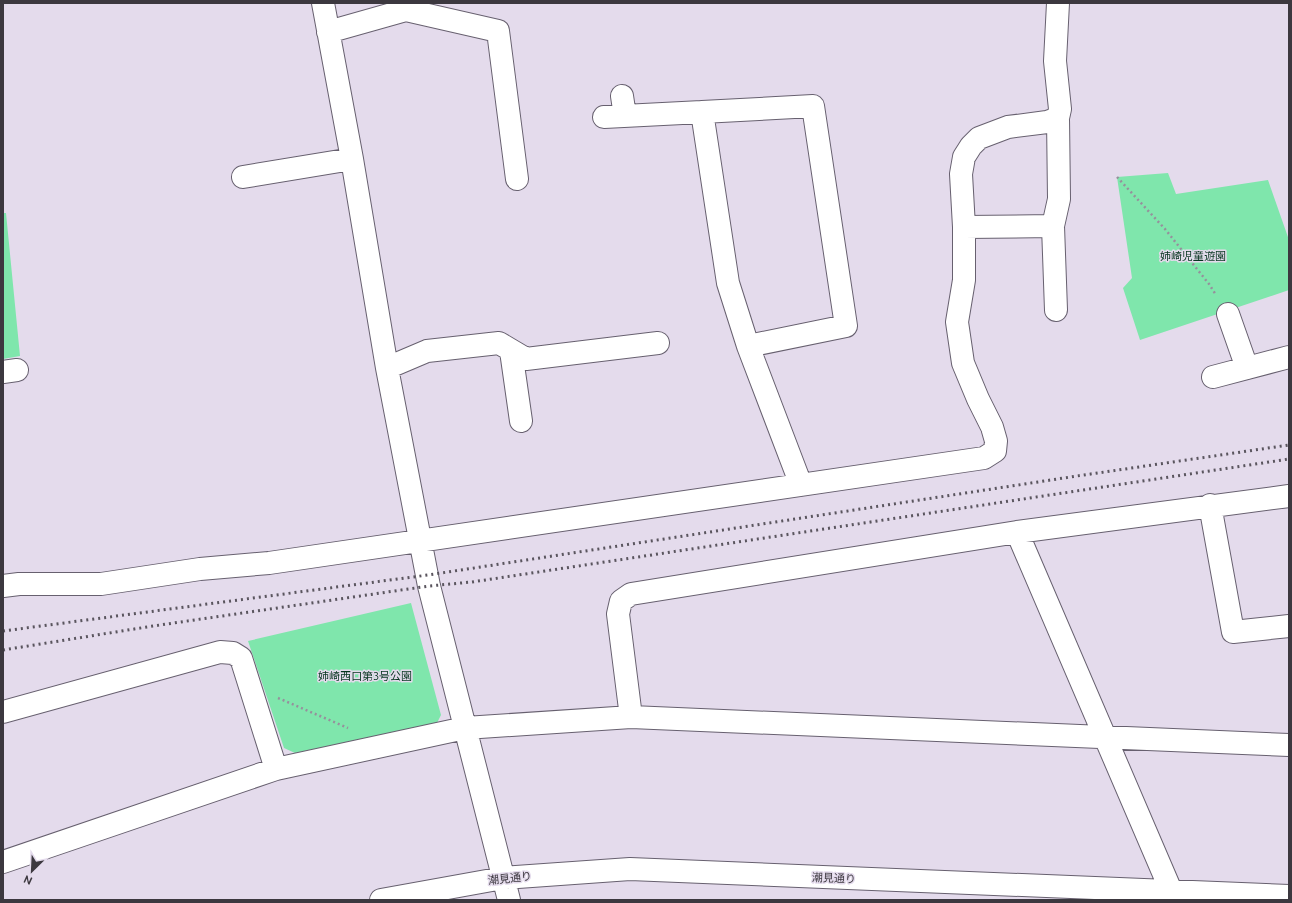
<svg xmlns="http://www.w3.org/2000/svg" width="1292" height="903" font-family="Ubuntu,'Noto Sans JP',sans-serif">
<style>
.green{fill:#7fe6ac}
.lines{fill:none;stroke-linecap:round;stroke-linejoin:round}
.minor-casing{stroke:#67606f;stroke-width:24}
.path{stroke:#96909c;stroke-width:2.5;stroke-dasharray:2 3;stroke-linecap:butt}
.minor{stroke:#fff;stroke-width:22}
.rail{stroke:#5a555e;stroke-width:3;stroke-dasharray:2 4;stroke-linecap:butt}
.labels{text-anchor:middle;stroke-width:3;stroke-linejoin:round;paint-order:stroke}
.park-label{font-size:11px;fill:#05341e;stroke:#e4dbec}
.street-label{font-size:11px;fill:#3c383f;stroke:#e4dbec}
</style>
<rect width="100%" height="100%" fill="#e4dbec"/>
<path class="green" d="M 1168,173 L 1176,194 L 1268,180 L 1289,240 L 1289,290 L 1140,340 L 1123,288 L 1132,278 L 1117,177 Z
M 3,213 L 6,213 L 20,356 L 3,359 Z
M 411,603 L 441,715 L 437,723 L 295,753 L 284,748 L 248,641 Z"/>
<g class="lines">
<defs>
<path id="minor" d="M 323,3 L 352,159 L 387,368 L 429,586 L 509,900
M 328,32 L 406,10 L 498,31 L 517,179
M 622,96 L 625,116
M 702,112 L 813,106 L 846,326 L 748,346
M 604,117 L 702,112 L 728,283 L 748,346 L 801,485
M 243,177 L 352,159
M 964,227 L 1053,226
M 1056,310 L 1053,226 L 1059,199 L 1058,118
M 1228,314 L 1247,368
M 511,351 L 521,421
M 387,368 L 427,351 L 499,343 L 526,359 L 658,343
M 3,372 L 17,370
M 1213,377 L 1289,357
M 1210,505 L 1233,632 L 1289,626
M 1017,532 L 1175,900
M 3,586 L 19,584 L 101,584 L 200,569 L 269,563 L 984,458 L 995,451 L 996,441 L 992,427 L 978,399 L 963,363 L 957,322 L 964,280 L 964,227 L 961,174 L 964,157 L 971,146 L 979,138 L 1008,127 L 1047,122 L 1058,118 L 1060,109 L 1055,61 L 1058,3
M 3,712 L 220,652 L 233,653 L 241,658 L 276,769
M 631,717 L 618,614 L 621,601 L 631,594 L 1017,532 L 1289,496
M 3,862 L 276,769 L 465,728 L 631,717 L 1289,745
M 381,900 L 503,878 L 630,869 L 1289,896"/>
</defs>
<use href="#minor" class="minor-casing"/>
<path class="path" d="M 1117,177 L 1165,229 L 1209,284 L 1216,295
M 278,698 L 348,728"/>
<use href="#minor" class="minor"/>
<path class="rail" d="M 3,631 L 428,575 L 1077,476 L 1289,445
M 3,650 L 153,626 L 429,586 L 472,582 L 1289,459"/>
</g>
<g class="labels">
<g class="park-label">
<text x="1193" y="260">姉崎児童遊園</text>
<text x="365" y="680">姉崎西口第3号公園</text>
</g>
<g class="street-label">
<text transform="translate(510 878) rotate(-6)" y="4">潮見通り</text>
<text transform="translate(834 878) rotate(2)" y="4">潮見通り</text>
</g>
</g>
<rect width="1292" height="903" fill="none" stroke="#3c383f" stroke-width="8"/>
<g transform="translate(32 871) rotate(204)" stroke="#e4dbec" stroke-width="3" paint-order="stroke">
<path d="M0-3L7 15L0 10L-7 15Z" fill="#3c383f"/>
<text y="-6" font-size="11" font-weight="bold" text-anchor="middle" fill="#3c383f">N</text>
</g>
</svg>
